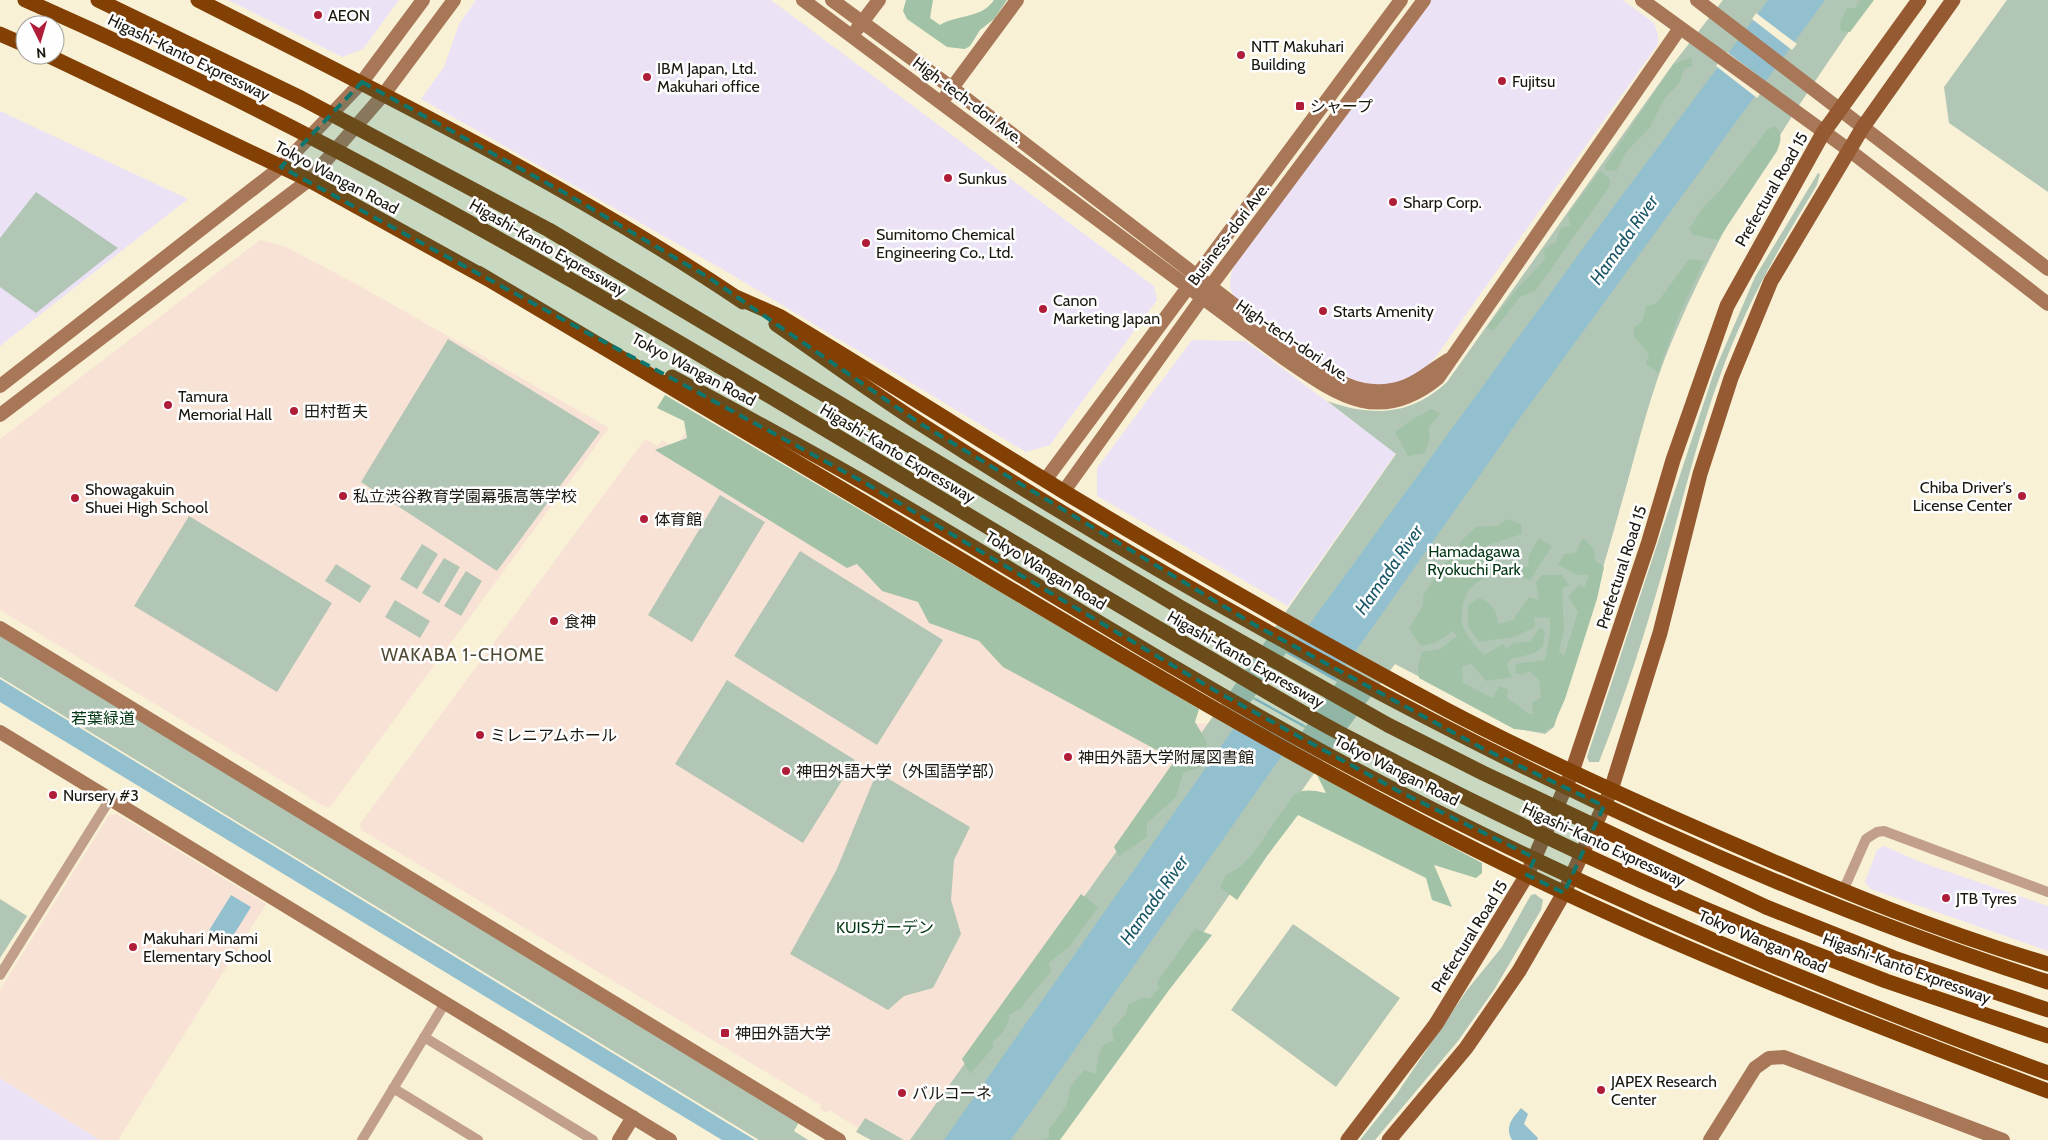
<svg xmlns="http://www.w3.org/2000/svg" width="2048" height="1140" font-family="Cabin,'Noto Sans JP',sans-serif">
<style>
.commercial{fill:#ece2f6}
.education{fill:#f8e2d5}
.green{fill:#b2c6b5}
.forest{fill:#a1c2a7}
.water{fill:#93c0cf}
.pier{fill:#f8f1d6}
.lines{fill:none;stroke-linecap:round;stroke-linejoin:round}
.street{stroke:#c19f8a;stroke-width:10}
.secondary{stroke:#a87758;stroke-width:14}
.primary{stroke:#955a32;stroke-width:15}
.highway{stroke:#834004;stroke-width:15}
.highway-bridge{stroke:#834004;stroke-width:15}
.marked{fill:#0f766e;fill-opacity:0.2;stroke:#0f766e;stroke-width:4;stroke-dasharray:10 6;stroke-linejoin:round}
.poi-dot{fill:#b01d39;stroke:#fefefe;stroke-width:2}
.labels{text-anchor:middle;stroke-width:5;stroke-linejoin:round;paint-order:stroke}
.poi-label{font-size:16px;fill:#1a170e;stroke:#fefefe;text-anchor:start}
.street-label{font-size:16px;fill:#1a170e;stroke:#fefefe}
.park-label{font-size:16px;fill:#003612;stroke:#fefefe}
.water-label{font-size:18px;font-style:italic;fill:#185565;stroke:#fefefe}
.neighbourhood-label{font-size:18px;letter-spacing:1px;fill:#4f4932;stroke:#fefefe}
</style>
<rect width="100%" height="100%" fill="#f8f1d6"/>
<path class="commercial" d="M 228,0 L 399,0 L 363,49 L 342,57 Z
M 476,0 L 771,0 L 1154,286 L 1157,300 L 1050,445 L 1026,452 L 722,269 L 421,99 L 444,67 L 459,24 Z
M 1430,0 L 1623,0 L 1654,23 L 1658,35 L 1658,44 L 1435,358 L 1425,368 L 1398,384 L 1370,387 L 1340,379 L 1235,300 L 1230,288 L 1231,274 L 1234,266 Z
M 0,111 L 188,199 L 0,346 Z
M 1192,340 L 1246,341 L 1396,453 L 1288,606 L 1097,496 L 1097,468 Z
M 1884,846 L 1920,862 L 2048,906 L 2048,951 L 1871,889 L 1865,882 L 1877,850 Z
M 0,1078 L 100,1140 L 0,1140 Z"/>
<path class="education" d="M 260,240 L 286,247 L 360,286 L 609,428 L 330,807 L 325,807 L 0,610 L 0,439 Z
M 688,428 L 1179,725 L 1208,723 L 910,1140 L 904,1140 L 865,1118 L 858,1128 L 829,1110 L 826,1113 L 820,1109 L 821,1105 L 361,830 L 360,824 L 645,439 L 658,446 L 662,440 L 675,448 Z
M 117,814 L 266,904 L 118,1140 L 100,1140 L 0,1078 L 0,990 L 109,815 Z"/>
<path class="green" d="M 1723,0 L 1871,0 C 1791,113 1716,228 1665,358 C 1646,408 1634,461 1619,512 C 1599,584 1576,656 1554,727 L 1545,734 L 1519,729 L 1395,664 L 1310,779 L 1059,1140 L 910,1140 L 1209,722 L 1396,454 L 1327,401 C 1373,417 1410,416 1447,382 L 1673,64 Z
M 2007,0 L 2048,0 L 2048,192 L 1949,123 L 1944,87 Z
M 1818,173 L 1820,174 L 1817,185 C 1780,246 1744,308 1720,376 C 1693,450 1677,526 1654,601 C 1638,655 1620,709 1599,762 L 1589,762 L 1587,757 L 1714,372 L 1755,277 Z
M 36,192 L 118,248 L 36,313 L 0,287 L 0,238 Z
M 448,339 L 600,432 L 497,571 L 361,482 Z
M 720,495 L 765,522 L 692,642 L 648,615 Z
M 189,516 L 332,603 L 277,692 L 134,606 Z
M 422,544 L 438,554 L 417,589 L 400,579 Z
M 800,551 L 943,640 L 877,745 L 734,656 Z
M 444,558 L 460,567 L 439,603 L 422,593 Z
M 336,564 L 371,586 L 360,603 L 325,581 Z
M 466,571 L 482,581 L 461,616 L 444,606 Z
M 395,600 L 430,621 L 420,638 L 385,617 Z
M 0,634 L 799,1122 L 794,1131 L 808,1140 L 759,1140 L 0,677 Z
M 727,680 L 855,760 L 803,843 L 675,764 Z
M 877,772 L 970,827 L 954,860 L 951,900 L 961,934 L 933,988 L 904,996 L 888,1010 L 790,954 L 836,871 Z
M 1535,894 L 1543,900 L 1541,910 L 1494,990 L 1458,1041 L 1375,1140 L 1360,1140 L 1396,1095 L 1467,990 L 1502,947 L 1528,900 L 1531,895 Z
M 0,899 L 27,916 L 0,958 Z
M 1293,924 L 1400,998 L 1336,1087 L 1231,1010 Z
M 865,1118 L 904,1140 L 871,1140 L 856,1132 Z"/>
<path class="forest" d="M 906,0 L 933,0 L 930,18 L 940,25 C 958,14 981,19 994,0 L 1007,0 L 994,19 L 980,30 L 970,46 L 965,49 L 947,47 L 907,19 L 903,11 Z
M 1860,0 L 1874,0 L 1850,32 L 1841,31 L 1840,23 L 1847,8 L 1855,8 Z
M 1692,57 L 1692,66 L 1684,69 L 1680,82 L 1664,99 L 1649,129 L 1627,151 L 1616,171 L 1606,170 L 1605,166 L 1673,65 Z
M 1775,126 C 1783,134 1781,141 1777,151 L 1718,240 L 1693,235 L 1689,229 L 1704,206 L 1723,187 L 1767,130 Z
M 1600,171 L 1610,179 L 1609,187 L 1536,290 L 1520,297 L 1493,331 L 1487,327 L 1517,289 L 1545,259 L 1544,249 L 1556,242 L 1560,229 L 1570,225 L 1568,214 Z
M 1689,259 L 1704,261 L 1677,320 L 1658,373 L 1646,364 L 1649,354 L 1634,337 L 1634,327 L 1642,322 L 1646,306 L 1657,303 Z
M 665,395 L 1199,709 L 1195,722 L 1207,742 L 1203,766 L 1183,773 L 1176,797 L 1147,823 L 1147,837 L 1119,856 L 1114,847 L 1175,760 L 1003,667 L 979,641 L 929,623 L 918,602 L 882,591 L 857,564 L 847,568 L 655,450 L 687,438 L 684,421 L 657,408 Z
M 1432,409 L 1440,414 L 1429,427 L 1430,437 L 1425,453 L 1408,456 L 1395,432 L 1411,420 Z
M 1508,519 L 1521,524 L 1522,534 L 1479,548 L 1483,558 L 1482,568 L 1512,565 L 1528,567 L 1529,555 L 1539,538 L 1552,546 L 1530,580 C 1501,569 1464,575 1462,612 C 1462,615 1461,620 1462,623 C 1464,635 1476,647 1484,655 L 1503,644 L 1507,649 L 1513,643 L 1531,641 L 1540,627 L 1545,631 L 1543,646 L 1535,653 L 1511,659 L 1507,665 L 1512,677 L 1486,681 L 1472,664 L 1462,666 L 1463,683 L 1492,698 L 1500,686 L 1508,690 L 1507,698 L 1529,714 L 1533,714 L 1532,703 L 1541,697 L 1539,680 L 1529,671 L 1522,675 L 1515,673 L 1516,664 L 1545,660 L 1550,632 L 1550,618 L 1534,617 L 1535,627 L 1514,637 L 1479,642 L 1468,626 L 1468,605 L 1479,598 C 1492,603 1497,611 1498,624 L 1513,620 L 1529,597 L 1539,600 L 1536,582 L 1542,575 L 1562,575 L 1569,585 L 1562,589 L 1564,630 L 1559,651 L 1564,656 L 1578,612 L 1568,597 L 1579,585 L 1585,587 L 1589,574 L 1577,575 L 1558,565 L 1564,554 L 1575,553 L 1583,538 L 1594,549 L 1595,560 L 1604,567 L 1597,599 L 1565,699 L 1553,726 L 1544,732 L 1514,729 L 1419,678 L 1418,666 L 1422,652 L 1440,649 L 1457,636 L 1453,631 L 1435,643 L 1421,646 L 1409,629 L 1423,605 L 1423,595 L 1445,563 L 1454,557 L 1461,541 L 1476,527 L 1497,526 Z
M 1317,775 L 1482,863 L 1482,873 L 1476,878 L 1434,865 L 1452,907 L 1432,900 L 1426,878 L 1298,815 L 1267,856 L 1237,900 L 1220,887 L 1226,875 C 1255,862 1266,830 1286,806 C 1289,802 1292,796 1296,794 C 1303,788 1317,791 1326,793 Z
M 1081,894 L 1098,907 L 1070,946 L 1049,963 L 1051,971 L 1020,1009 L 1009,1015 C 1010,1024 1000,1038 992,1042 L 994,1047 L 970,1074 L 962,1059 Z
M 1195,929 L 1212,935 L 1169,990 L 1060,1140 L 1043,1140 L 1049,1138 L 1049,1129 L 1066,1107 L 1071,1086 L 1084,1070 L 1096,1074 C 1098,1059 1097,1044 1114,1041 L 1112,1029 L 1126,1014 L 1128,1005 L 1144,997 L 1150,999 L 1159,988 L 1157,982 Z"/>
<path class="water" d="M 1768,0 L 1825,0 L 1520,418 L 1011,1140 L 944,1140 L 1226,739 L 1611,210 Z
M 0,679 L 755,1140 L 722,1140 L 0,702 Z
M 231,895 L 251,907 L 228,944 L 208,932 Z
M 1521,1108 L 1528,1114 L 1524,1124 L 1538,1138 L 1537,1140 L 1512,1140 C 1504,1126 1513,1118 1521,1108 Z"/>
<path class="pier" d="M 1756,13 L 1797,44 L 1792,50 L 1752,19 Z
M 1727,52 L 1768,83 L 1757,98 L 1716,66 Z
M 1286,653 L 1337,682 L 1322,703 L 1271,674 Z
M 1268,677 L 1321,705 L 1306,726 L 1254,697 Z
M 1253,699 L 1305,728 L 1294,742 L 1242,713 Z"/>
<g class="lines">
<path class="street" d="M 1843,891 L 1866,839 L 1877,832 L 1884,831 L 2048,892
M 0,975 L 110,799
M 424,1037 L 593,1140
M 393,1088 L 478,1140
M 362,1140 L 445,1003"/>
<path class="secondary" d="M 803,0 L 1282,357 C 1336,394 1378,427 1438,378 L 1680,28
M 832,0 L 952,88 L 1288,346 C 1323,373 1359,404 1406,386 C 1422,380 1434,368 1448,360
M 1642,0 L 1849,150 L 2048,304
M 1697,0 L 2048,269
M 857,29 L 879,0
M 946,96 L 1017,0
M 0,386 L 281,167 L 362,82 L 423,0
M 0,415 L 309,180 L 384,94 L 454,0
M 1046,479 L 1401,0
M 1064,491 L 1210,287 L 1424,0
M 0,628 L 839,1140
M 0,732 L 670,1140
M 619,1140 L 633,1117
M 1710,1140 L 1755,1068 L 1769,1058 L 1784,1057 L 2003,1140"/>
<path class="primary" d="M 1348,1140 L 1436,1024 L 1527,875 L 1572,772 L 1649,541 L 1673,460 L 1727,306 L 1823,133 L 1919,0
M 1389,1140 L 1466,1048 L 1519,971 L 1564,893 L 1611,790 L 1660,633 L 1700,474 L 1731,378 L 1771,281 L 1863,127 L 1953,0"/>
<path class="highway" d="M 198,0 C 383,94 571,186 743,302
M 0,34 L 25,45
M 47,55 L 309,180 L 486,278
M 478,273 C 637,367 795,461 953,555 C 1142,668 1331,781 1529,876 C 1698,957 1873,1025 2048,1091
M 736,297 L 779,316 C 875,374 970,434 1066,493 C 1191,568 1318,641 1447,710 C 1540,759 1636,802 1733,844 C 1836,889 1940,932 2048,964
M 672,377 L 704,394
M 1766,907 L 1894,958 L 2048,1010
M 1755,930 L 1886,981 L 2048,1036"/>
<path class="highway-bridge" d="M 25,0 C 297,119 554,267 808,419 C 944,500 1079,583 1216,662 C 1261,688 1306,716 1353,740 C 1484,809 1618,873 1755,930
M 98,0 L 301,98 L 549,230 L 1178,606 L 1388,725 L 1483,773 L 1766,907
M 776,324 C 825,358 874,394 924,426 C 1060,514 1199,595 1341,672 C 1568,795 1802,903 2048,982
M 704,394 C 759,424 815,454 870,486 C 1020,573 1167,667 1321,751 C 1553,877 1799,982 2048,1073"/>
</g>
<path class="marked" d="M 362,82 L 565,193 L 708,277 L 921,424 L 1255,625 L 1482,748 L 1604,806 L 1564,893 L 1527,875 L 1535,858 L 1400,792 L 1214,690 L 867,484 L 281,167 Z"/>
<g class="poi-dot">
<circle cx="318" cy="15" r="5"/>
<circle cx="1241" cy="55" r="5"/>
<circle cx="647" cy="77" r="5"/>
<circle cx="1502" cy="81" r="5"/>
<rect x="1295" y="101" width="10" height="10" rx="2.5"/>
<circle cx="948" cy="178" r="5"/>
<circle cx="1393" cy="202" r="5"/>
<circle cx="866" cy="243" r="5"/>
<circle cx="1043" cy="309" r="5"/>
<circle cx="1323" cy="311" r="5"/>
<circle cx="168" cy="405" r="5"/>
<circle cx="294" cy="411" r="5"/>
<circle cx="343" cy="496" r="5"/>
<circle cx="2022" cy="496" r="5"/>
<circle cx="75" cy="498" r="5"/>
<circle cx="644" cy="519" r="5"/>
<circle cx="554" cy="621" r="5"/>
<circle cx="480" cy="735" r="5"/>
<circle cx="1068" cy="757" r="5"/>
<circle cx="786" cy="771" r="5"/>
<circle cx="53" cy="795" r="5"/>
<circle cx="1946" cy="898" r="5"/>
<circle cx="133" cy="947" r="5"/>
<rect x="720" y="1028" width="10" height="10" rx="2.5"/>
<circle cx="1601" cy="1090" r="5"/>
<circle cx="902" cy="1093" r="5"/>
</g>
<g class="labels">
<g class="poi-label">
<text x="328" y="21">AEON</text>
<text x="1251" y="52">NTT Makuhari<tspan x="1251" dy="18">Building</tspan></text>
<text x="657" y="74">IBM Japan, Ltd.<tspan x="657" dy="18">Makuhari office</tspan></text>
<text x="1512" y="87">Fujitsu</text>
<text x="1310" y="112">シャープ</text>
<text x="958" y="184">Sunkus</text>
<text x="1403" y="208">Sharp Corp.</text>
<text x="876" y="240">Sumitomo Chemical<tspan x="876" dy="18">Engineering Co., Ltd.</tspan></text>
<text x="1053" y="306">Canon<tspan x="1053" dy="18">Marketing Japan</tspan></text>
<text x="1333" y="317">Starts Amenity</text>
<text x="178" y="402">Tamura<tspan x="178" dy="18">Memorial Hall</tspan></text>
<text x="304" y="417">田村哲夫</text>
<text x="2012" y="493" text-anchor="end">Chiba Driver's<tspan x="2012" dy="18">License Center</tspan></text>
<text x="85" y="495">Showagakuin<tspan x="85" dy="18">Shuei High School</tspan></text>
<text x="353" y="502">私立渋谷教育学園幕張高等学校</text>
<text x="654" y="525">体育館</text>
<text x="564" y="627">食神</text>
<text x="490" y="741">ミレニアムホール</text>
<text x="1078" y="763">神田外語大学附属図書館</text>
<text x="796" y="777">神田外語大学（外国語学部）</text>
<text x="63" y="801">Nursery #3</text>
<text x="1956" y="904">JTB Tyres</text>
<text x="143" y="944">Makuhari Minami<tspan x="143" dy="18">Elementary School</tspan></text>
<text x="735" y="1039">神田外語大学</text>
<text x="1611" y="1087">JAPEX Research<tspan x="1611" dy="18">Center</tspan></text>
<text x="912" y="1099">バルコーネ</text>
</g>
<g class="street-label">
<text transform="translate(189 57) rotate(26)" y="6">Higashi-Kanto Expressway</text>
<text transform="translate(968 100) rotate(37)" y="6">High-tech-dori Ave.</text>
<text transform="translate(337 177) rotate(28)" y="6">Tokyo Wangan Road</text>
<text transform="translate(1771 189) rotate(-60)" y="6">Prefectural Road 15</text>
<text transform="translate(1228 234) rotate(-53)" y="6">Business-dori Ave.</text>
<text transform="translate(548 247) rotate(30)" y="6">Higashi-Kanto Expressway</text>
<text transform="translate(1293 340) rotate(34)" y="6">High-tech-dori Ave.</text>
<text transform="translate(694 369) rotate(28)" y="6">Tokyo Wangan Road</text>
<text transform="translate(898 453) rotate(31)" y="6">Higashi-Kanto Expressway</text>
<text transform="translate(1621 567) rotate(-72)" y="6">Prefectural Road 15</text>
<text transform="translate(1046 570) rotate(31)" y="6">Tokyo Wangan Road</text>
<text transform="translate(1246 659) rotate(30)" y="6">Higashi-Kanto Expressway</text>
<text transform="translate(1397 770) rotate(27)" y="6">Tokyo Wangan Road</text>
<text transform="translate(1604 844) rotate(25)" y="6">Higashi-Kanto Expressway</text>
<text transform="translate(1469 936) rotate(-58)" y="6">Prefectural Road 15</text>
<text transform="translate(1763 941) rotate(23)" y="6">Tokyo Wangan Road</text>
<text transform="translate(1907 968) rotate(20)" y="6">Higashi-Kantō Expressway</text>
</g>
<g class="park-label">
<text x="1474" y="557">Hamadagawa<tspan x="1474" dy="18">Ryokuchi Park</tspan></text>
<text x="103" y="724">若葉緑道</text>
<text x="885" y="933">KUISガーデン</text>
</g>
<g class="water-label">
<text transform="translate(1624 240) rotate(-55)" y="6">Hamada River</text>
<text transform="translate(1389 570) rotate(-55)" y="6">Hamada River</text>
<text transform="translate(1154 900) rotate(-55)" y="6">Hamada River</text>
</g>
<g class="neighbourhood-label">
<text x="463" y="661">WAKABA 1-CHOME</text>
</g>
</g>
<g transform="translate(40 40) rotate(175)"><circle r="24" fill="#fefefe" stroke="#a3a29e"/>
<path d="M0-4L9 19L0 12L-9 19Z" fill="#b01d39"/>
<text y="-8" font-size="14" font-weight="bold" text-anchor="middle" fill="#1a170e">N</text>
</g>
</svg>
